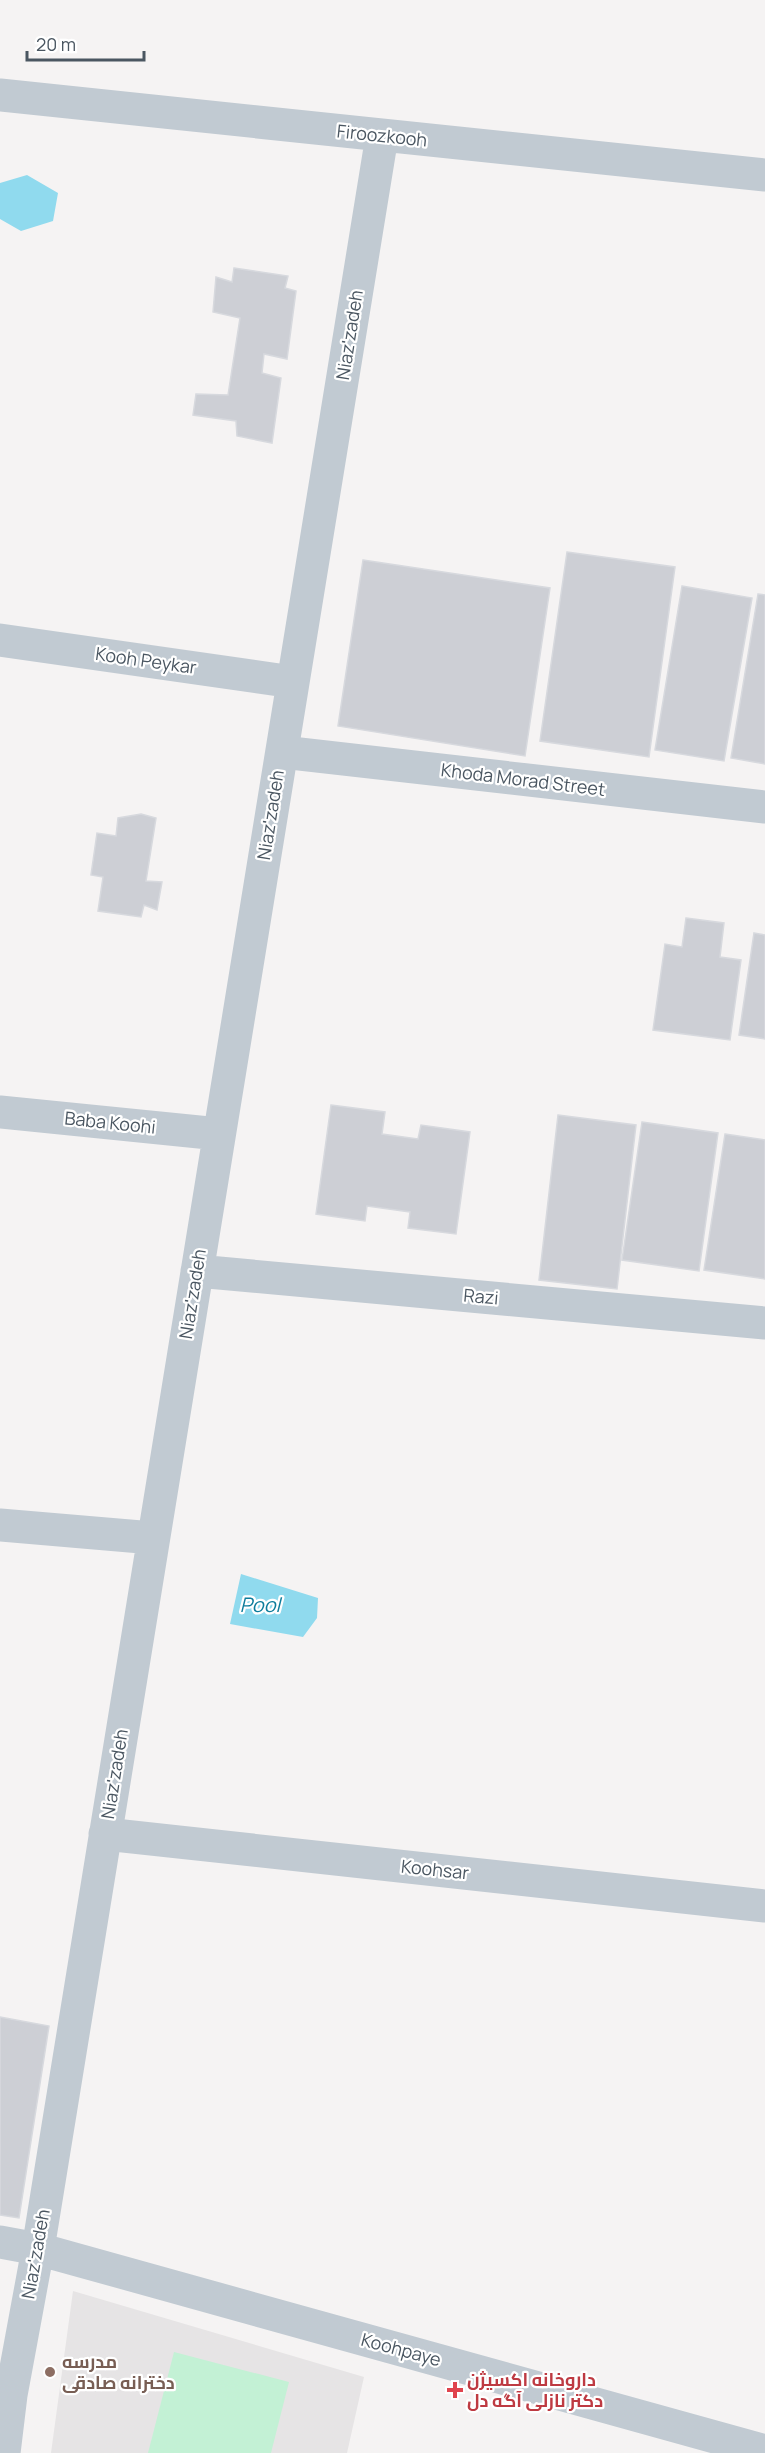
<svg xmlns="http://www.w3.org/2000/svg" width="765" height="2453" font-family="Manrope,Cairo,sans-serif">
<style>
.education{fill:#e6e4e5}
.green{fill:#c3f1d5}
.water{fill:#90daee}
.building{fill:#cdcfd5;stroke:#d7d9de;stroke-width:1.5}
.lines{fill:none;stroke-linecap:round;stroke-linejoin:round}
.minor{stroke:#c1cad2;stroke-width:33}
.education-dot{fill:#8d6e63;stroke:#fff;stroke-width:2}
.health-dot{fill:#e0444e;stroke:#fff;stroke-width:2}
.labels{text-anchor:middle;stroke-width:4.5;stroke-linejoin:round;paint-order:stroke}
.street-label{font-size:18px;fill:#4a5661;stroke:#fff}
.education-label{font-size:18px;font-weight:bold;fill:#785e54;stroke:#fff;text-anchor:start}
.health-label{font-size:18px;font-weight:bold;fill:#be3a42;stroke:#fff;text-anchor:start}
.water-label{font-size:20px;font-style:italic;fill:#0c7c9b;stroke:#fff}
</style>
<rect width="100%" height="100%" fill="#f5f3f3"/>
<path class="education" d="M 73,2291 L 364,2377 L 347,2453 L 51,2453 Z"/>
<path class="green" d="M 174,2352 L 289,2382 L 271,2453 L 148,2453 Z"/>
<path class="water" d="M 27,175 L 58,193 L 53,221 L 21,231 L 0,219 L 0,183 Z
M 241,1574 L 318,1598 L 317,1618 L 303,1637 L 230,1624 Z"/>
<path class="building" d="M 234,268 L 288,276 L 285,288 L 296,291 L 287,359 L 264,354 L 262,373 L 281,378 L 272,443 L 237,436 L 236,421 L 193,415 L 196,394 L 228,395 L 240,318 L 213,312 L 216,277 L 232,282 Z
M 567,552 L 675,567 L 649,757 L 540,741 Z
M 363,560 L 550,588 L 525,756 L 338,726 Z
M 682,586 L 752,598 L 724,761 L 655,750 Z
M 758,594 L 765,595 L 765,764 L 731,758 Z
M 141,814 L 156,818 L 146,881 L 162,882 L 157,910 L 144,905 L 141,917 L 98,911 L 103,877 L 91,875 L 97,833 L 116,836 L 118,818 Z
M 686,918 L 724,923 L 720,957 L 741,960 L 730,1040 L 653,1030 L 665,944 L 682,947 Z
M 754,933 L 765,935 L 765,1039 L 739,1035 Z
M 331,1105 L 385,1112 L 382,1134 L 418,1139 L 421,1125 L 470,1132 L 456,1234 L 408,1228 L 410,1212 L 367,1206 L 365,1221 L 316,1214 Z
M 558,1115 L 636,1125 L 617,1289 L 539,1280 Z
M 642,1122 L 718,1133 L 699,1271 L 622,1260 Z
M 725,1134 L 765,1140 L 765,1279 L 704,1270 Z
M 0,2017 L 49,2026 L 19,2218 L 0,2215 Z"/>
<g class="lines">
<path class="minor" d="M 0,95 L 765,175
M 0,640 L 293,682
M 282,752 L 765,807
M 0,1112 L 219,1134
M 197,1271 L 765,1323
M 0,1525 L 153,1538
M 105,1834 L 765,1906
M 0,2242 L 38,2249 L 765,2451
M 4,2453 L 11,2395 L 38,2249 L 382,136"/>
</g>
<circle class="education-dot" cx="50" cy="2372" r="6"/>
<path class="health-dot" d="M452 2381h6v6h6v6h-6v6h-6v-6h-6v-6h6z"/>
<g class="labels">
<g class="street-label">
<text transform="translate(382 136) rotate(6)" y="6">Firoozkooh</text>
<text transform="translate(350 335) rotate(-81)" y="6">Niaz'zadeh</text>
<text transform="translate(146 661) rotate(8)" y="6">Kooh Peykar</text>
<text transform="translate(523 780) rotate(7)" y="6">Khoda Morad Street</text>
<text transform="translate(271 815) rotate(-81)" y="6">Niaz'zadeh</text>
<text transform="translate(110 1123) rotate(6)" y="6">Baba Koohi</text>
<text transform="translate(193 1294) rotate(-81)" y="6">Niaz'zadeh</text>
<text transform="translate(481 1297) rotate(5)" y="6">Razi</text>
<text transform="translate(115 1774) rotate(-81)" y="6">Niaz'zadeh</text>
<text transform="translate(435 1870) rotate(6)" y="6">Koohsar</text>
<text transform="translate(36 2254) rotate(-80)" y="6">Niaz'zadeh</text>
<text transform="translate(401 2350) rotate(15)" y="6">Koohpaye</text>
</g>
<g class="education-label">
<text x="62" y="2368">مدرسه<tspan x="62" dy="21">دخترانه صادقی</tspan></text>
</g>
<g class="health-label">
<text x="467" y="2386">داروخانه اکسیژن<tspan x="467" dy="21">دکتر نازلی آگه دل</tspan></text>
</g>
<g class="water-label">
<text x="260" y="1612">Pool</text>
</g>
</g>
<path d="M27 51v9h117v-9" fill="none" stroke="#4a5661" stroke-width="3"/>
<text x="36" y="51" font-size="18" fill="#4a5661" stroke="#ffffff" stroke-width="4.5" paint-order="stroke">20 m</text>
</svg>
